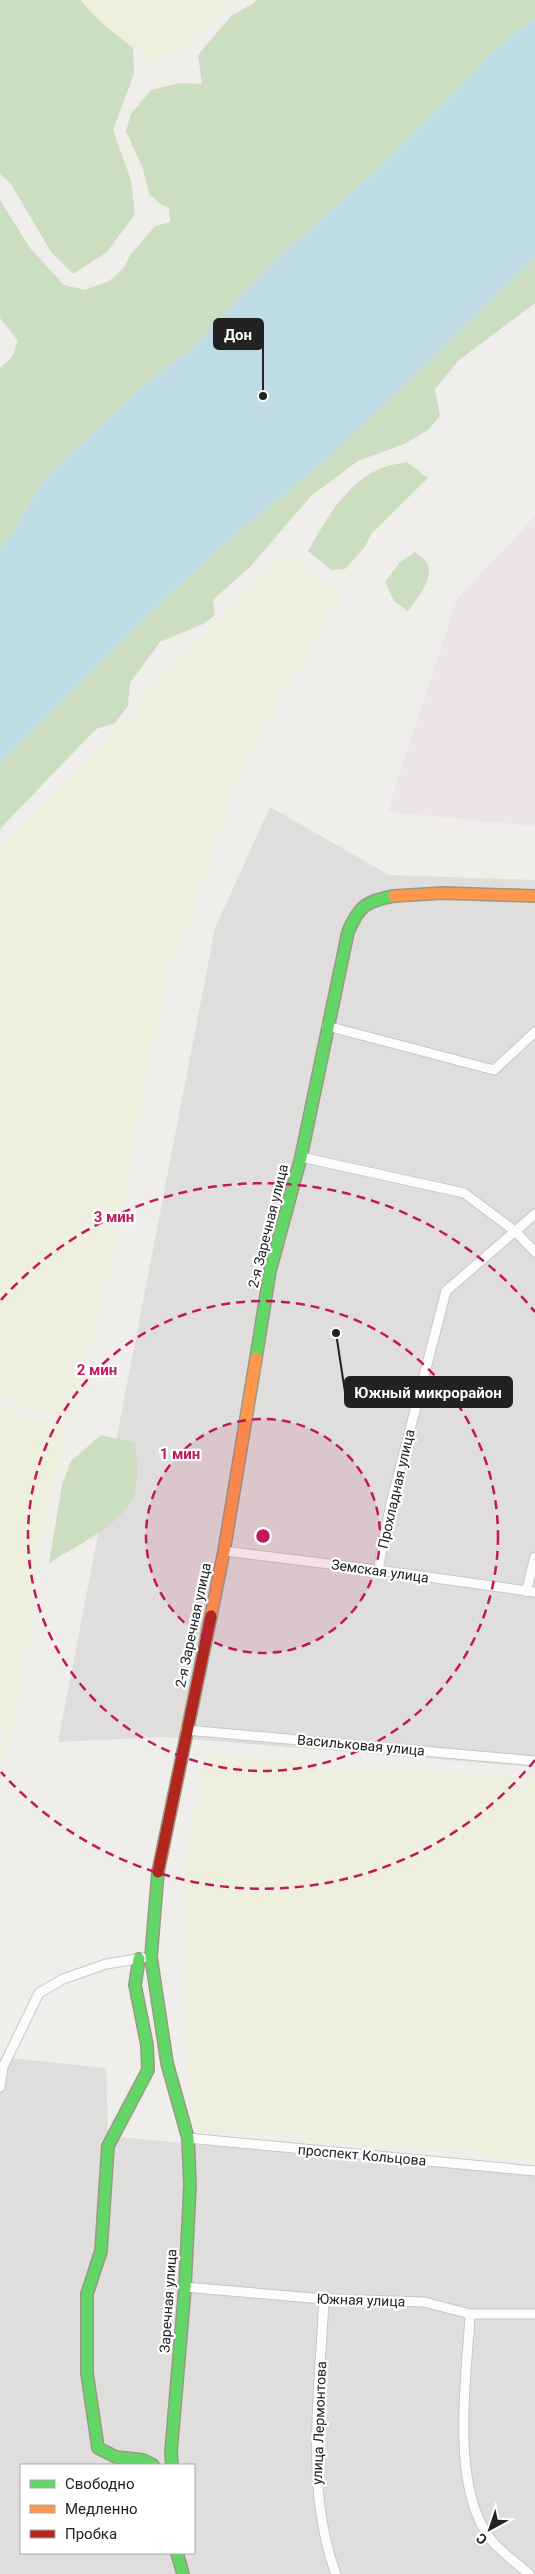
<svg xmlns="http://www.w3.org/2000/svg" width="535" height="2574" font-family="Roboto,sans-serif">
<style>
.residential{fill:#dfdedc;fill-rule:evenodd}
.industrial{fill:#ede4e9}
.farmland{fill:#efefdf}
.forest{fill:#cbdec1}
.water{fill:#bfdbe3}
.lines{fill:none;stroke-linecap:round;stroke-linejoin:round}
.street-casing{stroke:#c9c8c7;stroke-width:11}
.fast-casing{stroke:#999a82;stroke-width:14}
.slow-casing{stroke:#999a82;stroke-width:14}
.jam-casing{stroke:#999a82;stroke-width:14}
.street{stroke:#fdfcfc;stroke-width:9}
.fast{stroke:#63d668;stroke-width:11}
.slow{stroke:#ff974d;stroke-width:11}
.jam{stroke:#b3261e;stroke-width:11}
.ring{fill:none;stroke:#c2185b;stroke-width:2.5;stroke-dasharray:9 6}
.labels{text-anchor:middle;stroke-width:4.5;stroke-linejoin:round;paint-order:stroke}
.street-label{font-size:14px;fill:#222;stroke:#fff}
.centre{fill:#c2185b;stroke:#fff;stroke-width:2.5}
.ring-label{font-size:15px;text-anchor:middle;font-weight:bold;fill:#c2185b;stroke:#fff;stroke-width:4.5;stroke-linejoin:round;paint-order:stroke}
.leader{fill:none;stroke:#222;stroke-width:2}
.callout-dot{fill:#222;stroke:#fff;stroke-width:2}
.callout{fill:#222;stroke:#222;stroke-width:2}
.callout-label{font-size:15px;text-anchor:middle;font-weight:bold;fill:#fff}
</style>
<rect width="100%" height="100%" fill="#f0eeeb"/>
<path class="residential" d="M 270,807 L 389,875 L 535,880 L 535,1767 L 162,1737 L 58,1742 L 215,928 Z
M 0,2057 L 106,2068 L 108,2136 L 535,2176 L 535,2574 L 0,2574 ZM 21,2465 L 194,2465 L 194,2553 L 21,2553 Z"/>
<path class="industrial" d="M 535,516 L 535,826 L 387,812 L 457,599 Z"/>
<path class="farmland" d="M 80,0 L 238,0 L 172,59 L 152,62 L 101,22 Z
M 284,553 L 322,580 L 345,589 L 310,646 L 236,784 L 187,929 L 172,964 L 148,1069 L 114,1255 L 73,1419 L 0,1399 L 0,848 Z
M 0,1408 L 56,1422 L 67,1431 L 68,1443 L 57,1472 L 46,1511 L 30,1638 L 6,1767 L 1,1775 Z
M 205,1753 L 535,1779 L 535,2161 L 194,2130 L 179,1975 L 182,1870 Z"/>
<path class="forest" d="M 0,0 L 80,0 L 101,22 L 133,48 L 134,74 L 113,130 L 131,180 L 135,214 L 107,252 L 73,274 L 51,252 L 11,184 L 0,174 Z
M 256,0 L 535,0 L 535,18 L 502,43 L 380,167 L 276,259 L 194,346 L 142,387 L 49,474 C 29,497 20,527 0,549 L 0,368 L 12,357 L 18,341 L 0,318 L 0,200 L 30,248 L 64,285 L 85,290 L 109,281 L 123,269 L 131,254 L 155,226 L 170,222 L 169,208 L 160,204 L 149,194 L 143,169 L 126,131 L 131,114 L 151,90 L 180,83 L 202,84 L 198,55 L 231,16 L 254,3 Z
M 535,258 L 535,303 L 459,360 L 435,389 L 440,416 L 428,430 L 404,444 L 358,461 L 311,496 L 250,567 L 213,600 L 215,615 L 203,624 L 160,642 L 130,683 L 128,706 L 115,723 L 96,729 L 0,829 L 0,762 L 143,619 Z
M 407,462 L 428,478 L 372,533 L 364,548 L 345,569 L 331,570 L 308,551 C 326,520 343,487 377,470 C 386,465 398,464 407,462 Z
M 415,552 C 418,555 425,559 427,563 C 435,578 416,600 408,611 L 394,601 L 385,582 L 400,562 Z
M 101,1435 L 135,1443 C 137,1460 140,1489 130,1504 C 111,1530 76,1546 49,1563 L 62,1485 L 71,1461 Z"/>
<path class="water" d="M 535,18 L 535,258 L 334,453 L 236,534 L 143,619 L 0,762 L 0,549 L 13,532 L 39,487 L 49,474 L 142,387 L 194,346 L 276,259 L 380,167 L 502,43 Z"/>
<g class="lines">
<defs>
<path id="street" d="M 327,1026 L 494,1070 L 535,1032
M 301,1157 L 464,1193 L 515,1231 L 535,1252
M 224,1551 L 378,1570 L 535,1592
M 378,1570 L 391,1503 L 446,1291 L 535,1214
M 526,1592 L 535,1557
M 186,1730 L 535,1761
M 0,2087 L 3,2067 L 39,1993 L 63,1979 L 106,1964 L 143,1958
M 188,2138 L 535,2171
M 185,2287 L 324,2299 L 424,2302 L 470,2314 L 535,2314
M 324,2299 C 320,2389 304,2489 336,2574
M 470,2314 C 467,2378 449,2488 492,2541 C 502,2553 517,2563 529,2574"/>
<path id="fast" d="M 256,1358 L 270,1271 L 301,1157 L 348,932 C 359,906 366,901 394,896
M 158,1872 L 151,1957 L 167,2063 L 188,2138 L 190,2185 L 185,2287 L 171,2452 L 172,2465
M 139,1959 L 135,1985 L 147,2045 L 148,2070 L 108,2146 L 101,2251 L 87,2294 L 87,2373 L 98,2448 L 116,2457 L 143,2460 L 153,2465
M 177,2553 L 183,2574"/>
<path id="slow" d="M 394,896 L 443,893 L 535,896
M 211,1616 L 224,1551 L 256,1358"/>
<path id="jam" d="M 158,1872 L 211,1616"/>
</defs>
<use href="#street" class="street-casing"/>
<use href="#fast" class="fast-casing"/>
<use href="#slow" class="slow-casing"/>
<use href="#jam" class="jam-casing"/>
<use href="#street" class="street"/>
<use href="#fast" class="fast"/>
<use href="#slow" class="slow"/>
<use href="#jam" class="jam"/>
</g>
<circle cx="263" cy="1536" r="117" fill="#c2185b" fill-opacity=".12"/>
<g class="ring">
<circle cx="263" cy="1536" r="117"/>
<circle cx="263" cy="1536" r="235"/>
<path d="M535 1760A352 352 0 0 1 1 1772M1 1300A352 352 0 0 1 535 1312"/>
</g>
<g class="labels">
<g class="street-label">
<text transform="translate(268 1226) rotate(-76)" y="5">2-я Заречная улица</text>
<text transform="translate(396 1489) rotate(-77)" y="5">Прохладная улица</text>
<text transform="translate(380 1571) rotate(8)" y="5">Земская улица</text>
<text transform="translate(193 1625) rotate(-78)" y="5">2-я Заречная улица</text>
<text transform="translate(361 1745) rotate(5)" y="5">Васильковая улица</text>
<text transform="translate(362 2155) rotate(5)" y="5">проспект Кольцова</text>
<text transform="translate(361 2300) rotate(2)" y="5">Южная улица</text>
<text transform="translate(168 2301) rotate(-86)" y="5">Заречная улица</text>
<text transform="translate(319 2423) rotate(-88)" y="5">улица Лермонтова</text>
</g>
</g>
<circle cx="263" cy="1536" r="8" class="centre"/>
<g class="ring-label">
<text x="114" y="1222">3 мин</text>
<text x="97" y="1375">2 мин</text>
<text x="180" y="1459">1 мин</text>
</g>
<path class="leader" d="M263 396L263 334M336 1333L345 1392"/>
<g class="callout-dot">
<circle cx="263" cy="396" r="5"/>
<circle cx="336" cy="1333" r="5"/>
</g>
<g class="callout">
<rect x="214" y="319" width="49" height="30" rx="5"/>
<rect x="345" y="1377" width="167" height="30" rx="5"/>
</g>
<g class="callout-label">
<text x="238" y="340">Дон</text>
<text x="428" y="1398">Южный микрорайон</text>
</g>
<rect x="20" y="2464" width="175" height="90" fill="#ffffff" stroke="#a7a7a7"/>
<rect x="30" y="2480" width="25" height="8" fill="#63d668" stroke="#a7a7a7"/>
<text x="65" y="2489" font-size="15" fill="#222222">Свободно</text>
<rect x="30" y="2505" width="25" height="8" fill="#ff974d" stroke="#a7a7a7"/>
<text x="65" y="2514" font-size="15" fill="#222222">Медленно</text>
<rect x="30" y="2530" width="25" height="8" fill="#b3261e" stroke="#a7a7a7"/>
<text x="65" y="2539" font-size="15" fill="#222222">Пробка</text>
<g transform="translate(490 2529) rotate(220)" stroke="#ffffff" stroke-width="4" paint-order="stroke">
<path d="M0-4L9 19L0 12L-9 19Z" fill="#222222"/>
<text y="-8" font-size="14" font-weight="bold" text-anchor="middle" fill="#222222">С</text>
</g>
</svg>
